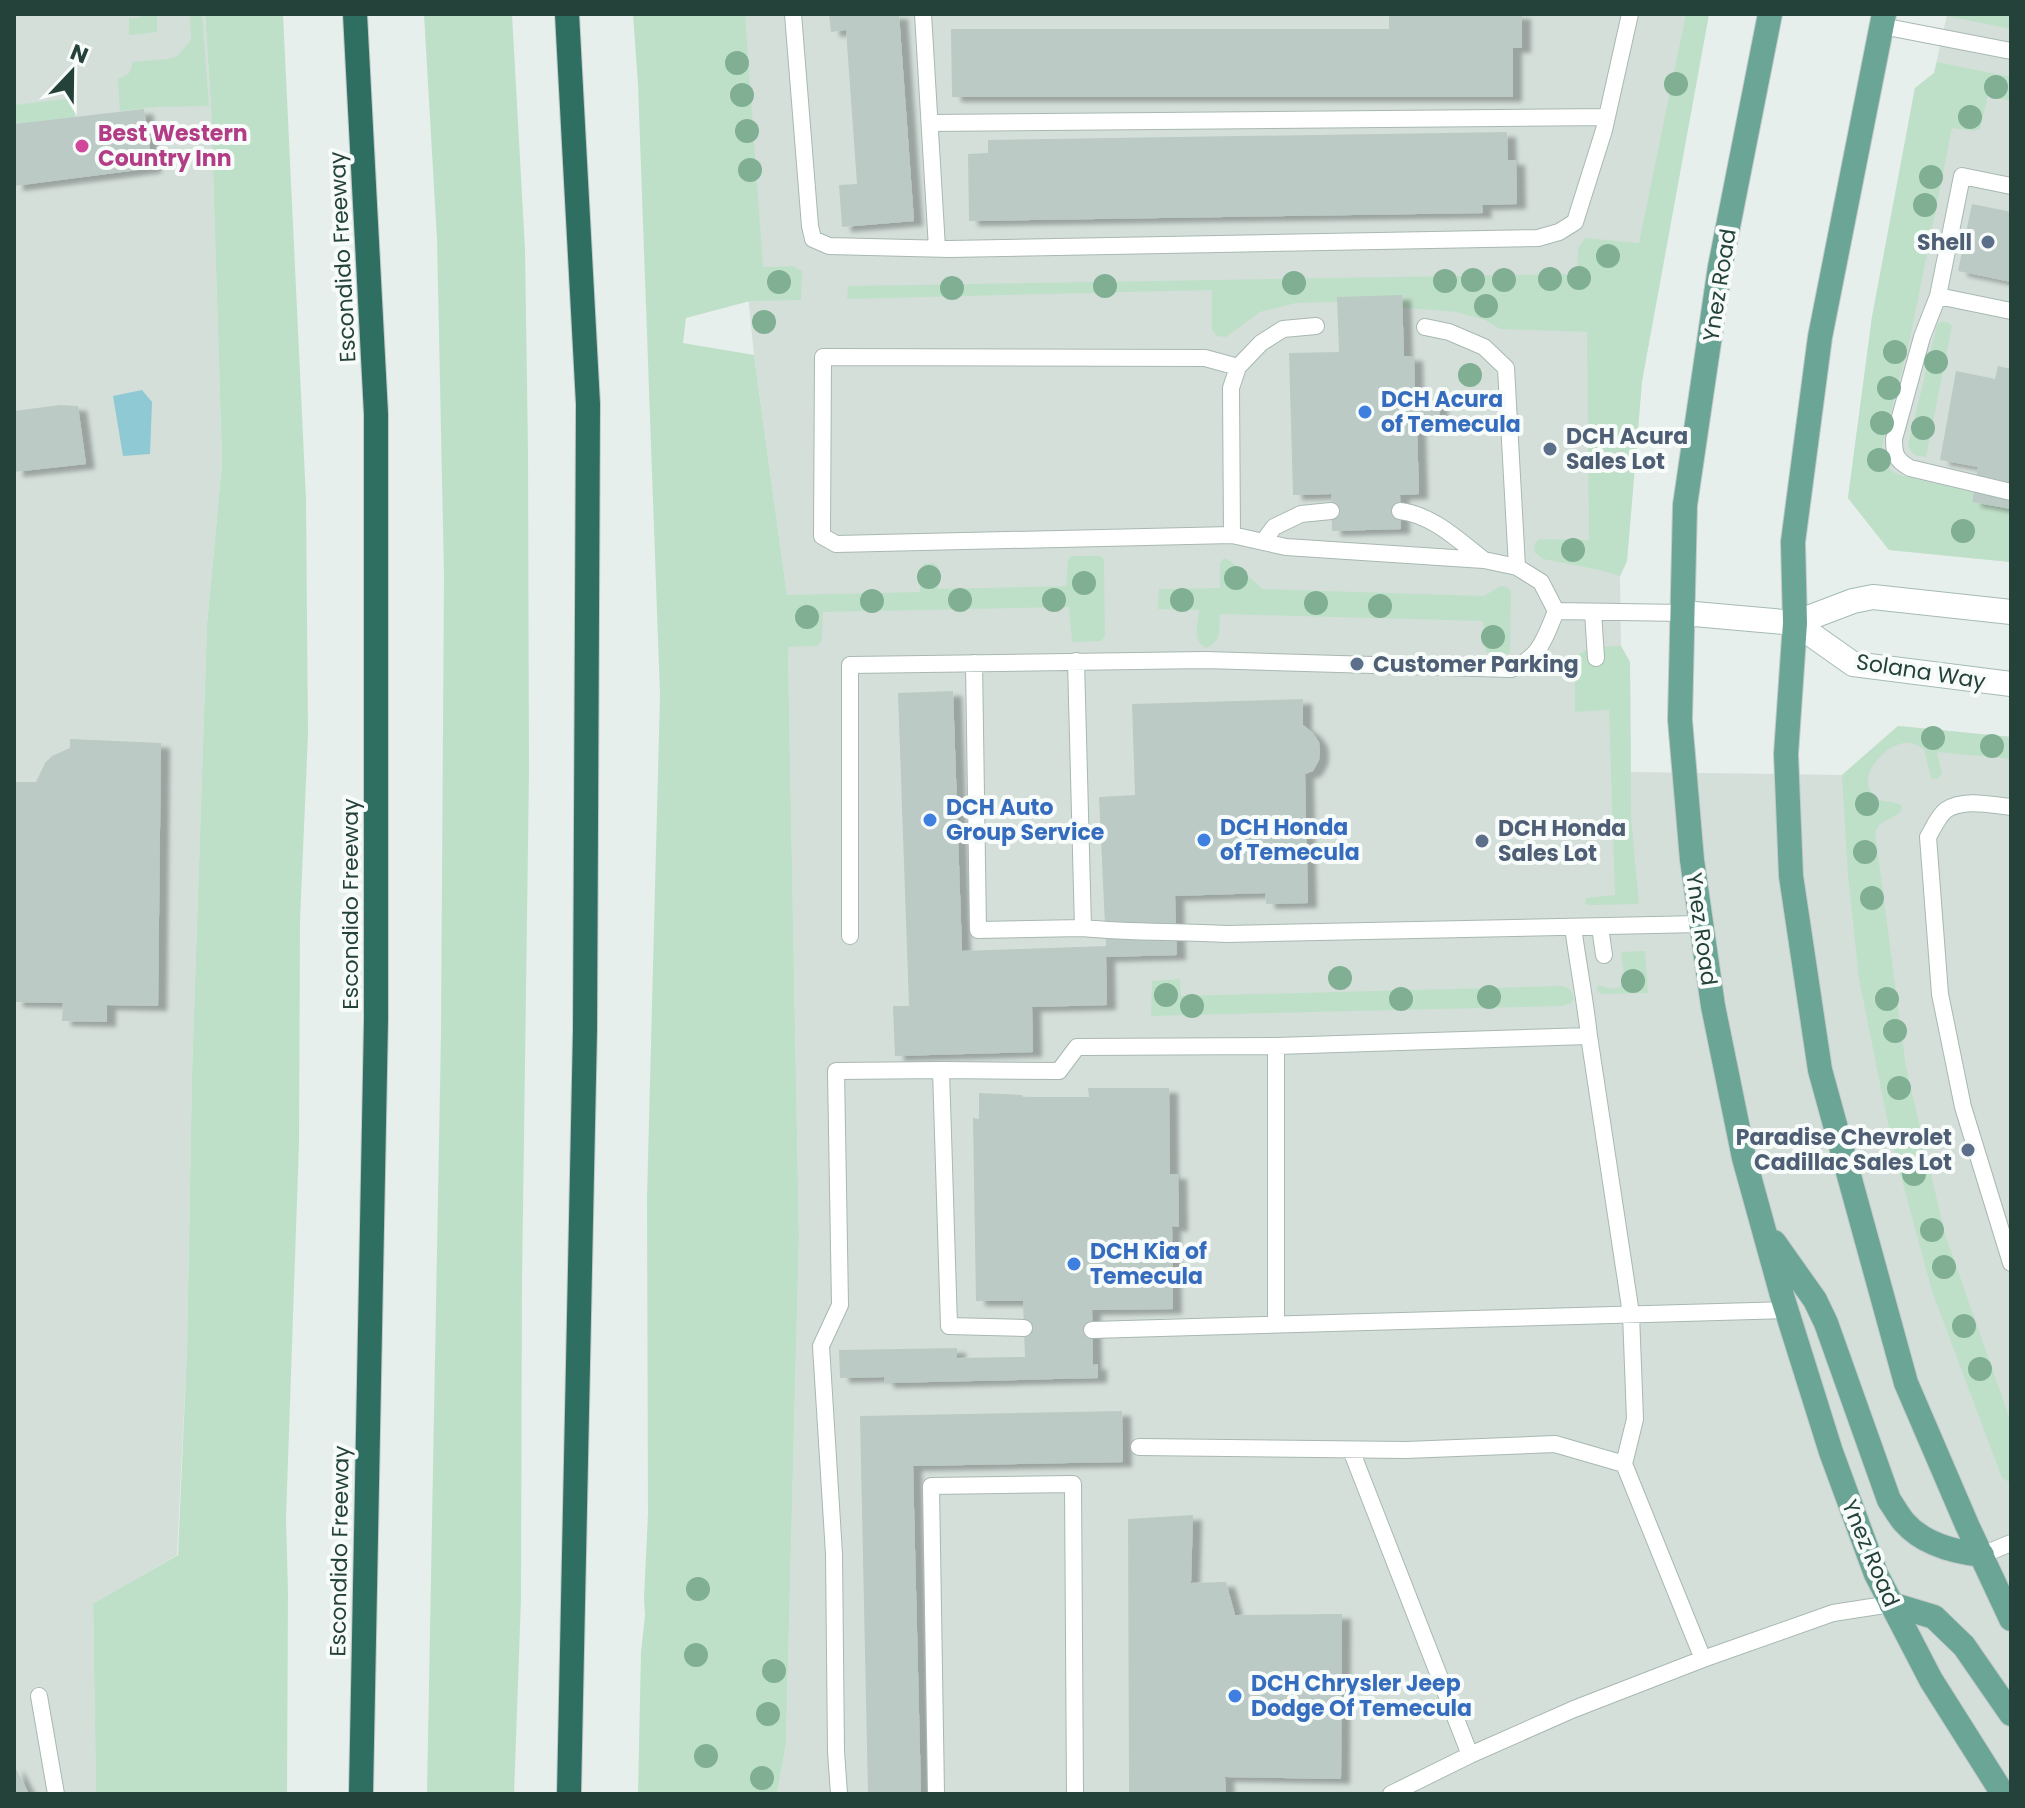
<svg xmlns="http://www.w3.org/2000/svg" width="2025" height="1808" font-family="Poppins,sans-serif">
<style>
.built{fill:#d4dfda}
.green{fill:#bfe0c8}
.water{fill:#8ec9d4}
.building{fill:#bbcac4;filter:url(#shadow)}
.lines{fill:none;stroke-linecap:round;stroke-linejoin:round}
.lane-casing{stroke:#a8b8b2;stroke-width:18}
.secondary-casing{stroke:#a4bbb3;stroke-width:26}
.primary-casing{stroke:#c2cac8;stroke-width:26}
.highway-casing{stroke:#c2cac8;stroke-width:26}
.lane{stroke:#fff;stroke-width:16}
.secondary{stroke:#fff;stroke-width:24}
.primary{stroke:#6aa596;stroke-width:24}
.highway{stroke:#2f6f62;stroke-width:24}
.tree{fill:#80af93}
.hotel-dot{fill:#d1479c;stroke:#f7fbf9;stroke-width:3}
.service-dot{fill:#5c6f8a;stroke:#f7fbf9;stroke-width:3}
.shop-dot{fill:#3f7fe0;stroke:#f7fbf9;stroke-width:3}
.labels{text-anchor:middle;stroke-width:8;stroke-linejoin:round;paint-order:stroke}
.hotel-label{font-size:22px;font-weight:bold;fill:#b23c85;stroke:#f7fbf9;text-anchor:start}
.service-label{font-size:22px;font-weight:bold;fill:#4e5e75;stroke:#f7fbf9;text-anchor:start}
.street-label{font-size:22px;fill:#24423a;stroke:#f7fbf9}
.shop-label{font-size:22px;font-weight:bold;fill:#366cbe;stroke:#f7fbf9;text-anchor:start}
</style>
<defs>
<filter id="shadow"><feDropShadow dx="9" dy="5" stdDeviation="2" flood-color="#0004"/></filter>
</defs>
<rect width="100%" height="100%" fill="#e6efeb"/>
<path class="built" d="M 14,14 L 205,14 L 211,107 L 222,463 L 207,624 L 192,1073 L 187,1349 L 177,1555 L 93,1605 L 96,1794 L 14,1794 Z
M 720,14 L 1709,14 L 1642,381 L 1627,561 L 1620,576 L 1621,646 L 1630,662 L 1631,772 L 1842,775 L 1898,726 L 2011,737 L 2011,1794 L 777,1794 L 786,1744 L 799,1237 L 787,595 L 754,355 Z
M 1947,14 L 2011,14 L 2011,562 L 1889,550 L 1848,498 L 1872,317 L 1915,88 L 1934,73 Z"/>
<path class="green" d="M 140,14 L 157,14 L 157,32 L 129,35 L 129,18 L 140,18 Z
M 190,14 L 202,14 L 209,106 L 155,107 L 120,111 L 118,79 C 128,75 132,73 132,62 L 168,59 L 177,56 L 191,40 Z
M 205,14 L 283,14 L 306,499 L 308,734 L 300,921 L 299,1143 L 286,1518 L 288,1592 L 287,1794 L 96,1794 L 93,1604 L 178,1555 L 187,1349 L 192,1073 L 207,624 L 222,463 L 211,107 Z
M 424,14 L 512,14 L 525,249 L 528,451 L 529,772 L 522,1283 L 521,1599 L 514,1794 L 427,1794 L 441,1033 L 444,575 L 437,239 Z
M 633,14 L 745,14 L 763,267 L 793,266 L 802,271 L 801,300 L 750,301 L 686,318 L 683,343 L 754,355 L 787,595 L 920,592 L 920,571 L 924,564 L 934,563 L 938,567 L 938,589 L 1066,586 L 1068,560 L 1071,556 L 1101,556 L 1104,560 L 1105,636 L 1101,641 L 1072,642 L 1069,607 L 823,612 L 822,639 L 818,646 L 788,647 L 799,1237 L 786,1744 L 777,1794 L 638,1794 L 641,1652 L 645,1615 L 644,1598 L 648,1514 L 647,1198 L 660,695 L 638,84 Z
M 1686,14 L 1709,14 L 1642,381 L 1627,561 L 1620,576 L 1600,570 L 1543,559 L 1534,552 L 1535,543 L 1540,539 L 1589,540 L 1587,332 L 1500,329 L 1485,320 L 1456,312 L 1337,302 L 1296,303 L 1260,312 L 1226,337 L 1217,336 L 1212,330 L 1212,290 L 847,299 L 848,286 L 1577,274 L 1578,248 L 1585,238 L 1639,243 Z
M 1947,14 L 2011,14 L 2011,29 L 1947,16 Z
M 1937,62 L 2011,77 L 2011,101 L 1988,96 L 1980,129 L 1973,131 L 1952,128 L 1910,339 L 1882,447 L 1883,458 L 1886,465 L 1893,472 L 1903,476 L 1973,492 L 1972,502 L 2011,509 L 2011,562 L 1889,550 L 1848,498 L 1872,317 L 1915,88 L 1934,73 Z
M 74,98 L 75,117 L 14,124 L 14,105 Z
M 1942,321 L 1949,323 L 1952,326 L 1926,457 C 1917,456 1911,455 1908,445 L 1937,325 Z
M 1224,558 L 1232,562 L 1263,589 L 1484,596 L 1500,586 L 1507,587 L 1511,591 L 1510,654 L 1491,654 L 1486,652 L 1483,621 L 1220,614 C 1218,630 1224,639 1206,648 C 1191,640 1198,625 1199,610 L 1158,609 L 1159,589 L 1220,588 L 1220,563 Z
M 1621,646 L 1630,662 L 1631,817 L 1639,904 L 1592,905 L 1585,904 L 1586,898 L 1615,895 L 1609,710 L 1575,712 L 1575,658 C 1587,645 1604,647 1621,646 Z
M 1898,726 L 2011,737 L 2011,759 L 1937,752 L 1942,773 L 1938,779 L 1931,778 L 1924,749 C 1916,744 1909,741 1900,744 C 1882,749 1857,777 1873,795 C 1881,805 1892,799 1902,806 L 1900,813 L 1880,824 L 1875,832 L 1906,1067 L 1945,1234 L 2011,1422 L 2011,1483 L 2002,1478 L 1932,1291 L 1892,1143 L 1859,979 L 1848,876 L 1842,775 Z
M 1645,951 L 1648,993 L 1602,994 L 1596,989 L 1599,985 C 1632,998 1623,971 1621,952 Z
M 1180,979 L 1181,996 L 1562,986 C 1569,988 1573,991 1574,999 L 1570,1004 L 1562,1006 L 1151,1016 L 1152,981 Z"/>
<path class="water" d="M 142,390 L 152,402 L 150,454 L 123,456 L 113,396 Z"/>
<path class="building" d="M 829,14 L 899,14 L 914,221 L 842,227 L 839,185 L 857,184 L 846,30 L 831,32 Z
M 1389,14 L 1522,14 L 1522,48 L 1513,48 L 1513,97 L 952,97 L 951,29 L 1389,29 Z
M 144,109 L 153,168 L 14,186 L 14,124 Z
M 1507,132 L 1508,160 L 1516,160 L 1517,204 L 1482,205 L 1483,213 L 969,221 L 968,154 L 988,153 L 988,140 Z
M 1972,204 L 2011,212 L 2011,282 L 1958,271 Z
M 1402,295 L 1404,356 L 1414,356 L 1415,398 L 1439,398 L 1440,427 L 1417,427 L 1419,494 L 1400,495 L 1401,529 L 1332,531 L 1331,494 L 1293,495 L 1289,353 L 1339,352 L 1337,297 Z
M 1998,366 L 2011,369 L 2011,509 L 1972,502 L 1978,467 L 1940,460 L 1956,371 L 1995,379 Z
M 60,405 L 78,406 L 86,464 L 14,472 L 14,411 Z
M 953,691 L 962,951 L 1106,946 L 1099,797 L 1135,795 L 1132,704 L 1303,699 L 1303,725 L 1313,733 L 1319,742 L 1320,752 L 1319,760 L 1313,771 L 1305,774 L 1308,903 L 1266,904 L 1265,893 L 1175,896 L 1177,955 L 1106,957 L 1107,1005 L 1032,1007 L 1033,1052 L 895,1056 L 893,1006 L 909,1006 L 898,693 Z
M 70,739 L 161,743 L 158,1006 L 107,1005 L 107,1022 L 62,1021 L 63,1003 L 14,1002 L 14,782 L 36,782 L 45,763 L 52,756 L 70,748 Z
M 1088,1088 L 1169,1088 L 1170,1174 L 1178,1174 L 1179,1227 L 1172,1226 L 1173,1309 L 1092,1310 L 1093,1365 L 1098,1364 L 1098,1378 L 885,1383 L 884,1377 L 840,1378 L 839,1350 L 957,1348 L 957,1358 L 1025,1357 L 1023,1301 L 976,1301 L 973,1118 L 979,1119 L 979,1093 L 1022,1095 L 1023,1097 L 1089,1097 Z
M 1122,1411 L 1123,1462 L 913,1466 L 921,1794 L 868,1794 L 860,1416 Z
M 1193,1515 L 1191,1583 L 1226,1582 L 1235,1615 L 1342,1614 L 1341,1779 L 1225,1777 L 1226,1794 L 1129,1794 L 1128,1519 Z
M 14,1765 L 29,1794 L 14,1794 Z"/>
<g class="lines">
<defs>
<path id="lane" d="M 793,14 L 810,226 L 813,239 L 829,246 L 949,249 L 1538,238 L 1559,232 L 1575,222 L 1604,130 L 1630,14
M 923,14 L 937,248
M 1882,26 L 2011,51
M 930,123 L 1607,117
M 2011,186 L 1962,176 L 1938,296 L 2011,311
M 1938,296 L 1922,337 L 1894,439 C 1894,455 1896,460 1910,468 L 2011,492
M 1425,327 L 1449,332 L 1484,347 L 1506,368 L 1517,567
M 1238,367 L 1205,358 L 823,357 L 822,536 L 836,544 L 1232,535 L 1286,547 L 1484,560 L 1517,567 L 1541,582 L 1556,611
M 1400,511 C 1433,515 1458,540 1484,560
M 1232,535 L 1231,388 L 1238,367 L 1261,343 L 1283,329 L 1316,326
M 1263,542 L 1274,527 L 1301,514 L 1331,511
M 1593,612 L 1596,658
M 974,663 L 978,930 L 1083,928 L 1076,661
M 2011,807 C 1992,805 1963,798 1946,810 C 1938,816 1933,829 1928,837 L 1940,994 L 1963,1107 L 2011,1263
M 1573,927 C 1578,964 1585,999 1589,1036
M 1600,927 L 1604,955
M 1083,928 C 1131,933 1179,931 1227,934 L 1701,924
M 850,936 L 850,665 L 1205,660 L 1511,669 C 1540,658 1545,638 1556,611 L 1683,613
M 941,1070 L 1059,1071 L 1077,1047 L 1276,1046
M 1092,1330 L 1786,1310
M 1139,1447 L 1406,1450 L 1555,1444 L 1624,1464 L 1635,1419 L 1631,1314 L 1589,1036 L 1276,1046 L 1276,1324
M 1351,1450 L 1470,1755 L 1574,1709 L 1703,1659 L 1833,1613 L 1891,1604
M 1624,1464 L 1703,1659
M 1982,1555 L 2011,1543
M 39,1696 L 56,1794
M 839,1794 L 836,1751 L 834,1554 L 821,1346 L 840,1305 L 836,1071 L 941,1070 L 949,1326 L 1024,1328
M 936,1794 L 931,1486 L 1073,1484 L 1075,1794
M 1391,1794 L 1470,1755"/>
<path id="secondary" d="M 1683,613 L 1795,623 L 1853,601 L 1873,597 L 2011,612
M 1795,623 L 1853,664 L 2011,684"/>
<path id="primary" d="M 1770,14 L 1720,267 L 1685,505 L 1680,720 L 1692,860 L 1713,1006 L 1744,1158 L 1783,1299 L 1831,1452 L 1876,1574 L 1931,1680 L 2003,1794
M 1884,14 L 1820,337 L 1793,542 L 1795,623 L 1786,754 L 1791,876 L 1820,1070 L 1906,1383 L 1967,1525 L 2011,1619
M 1774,1242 L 1815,1300 L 1826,1323 L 1889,1500 C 1894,1507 1898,1515 1904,1522 C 1923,1544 1954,1552 1982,1555
M 1891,1604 L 1934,1617 L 1964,1646 L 2011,1714"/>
<path id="highway" d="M 355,14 L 376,414 L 376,1020 L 361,1794
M 567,14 L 588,404 L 585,1030 L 569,1794"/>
</defs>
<use href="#lane" class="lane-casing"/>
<use href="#secondary" class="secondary-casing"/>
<use href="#primary" class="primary-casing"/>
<use href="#highway" class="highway-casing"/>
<use href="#lane" class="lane"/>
<use href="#secondary" class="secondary"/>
<use href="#primary" class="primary"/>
<use href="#highway" class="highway"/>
</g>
<g class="tree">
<circle cx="737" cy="63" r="12"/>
<circle cx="1676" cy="84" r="12"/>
<circle cx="1996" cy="87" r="12"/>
<circle cx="742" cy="95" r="12"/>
<circle cx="1970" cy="117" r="12"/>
<circle cx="747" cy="131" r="12"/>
<circle cx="750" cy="170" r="12"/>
<circle cx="1931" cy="177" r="12"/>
<circle cx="1925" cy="205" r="12"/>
<circle cx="1608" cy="256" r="12"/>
<circle cx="1579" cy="278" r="12"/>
<circle cx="1550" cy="279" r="12"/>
<circle cx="1473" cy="280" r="12"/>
<circle cx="1504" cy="280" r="12"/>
<circle cx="1445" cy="281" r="12"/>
<circle cx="779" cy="282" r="12"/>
<circle cx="1294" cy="283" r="12"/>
<circle cx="1105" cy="286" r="12"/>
<circle cx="952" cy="288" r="12"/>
<circle cx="1486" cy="306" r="12"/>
<circle cx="764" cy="322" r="12"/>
<circle cx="1895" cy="352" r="12"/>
<circle cx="1936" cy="362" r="12"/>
<circle cx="1470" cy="375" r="12"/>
<circle cx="1889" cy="388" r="12"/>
<circle cx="1882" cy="423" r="12"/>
<circle cx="1923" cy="428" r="12"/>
<circle cx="1879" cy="460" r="12"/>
<circle cx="1963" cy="531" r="12"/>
<circle cx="1573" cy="550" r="12"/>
<circle cx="929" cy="577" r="12"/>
<circle cx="1236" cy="578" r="12"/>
<circle cx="1084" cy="583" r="12"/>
<circle cx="960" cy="600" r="12"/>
<circle cx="1054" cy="600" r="12"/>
<circle cx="1182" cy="600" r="12"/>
<circle cx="872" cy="601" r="12"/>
<circle cx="1316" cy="603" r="12"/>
<circle cx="1380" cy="606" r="12"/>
<circle cx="807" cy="617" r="12"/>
<circle cx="1493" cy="637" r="12"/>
<circle cx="1933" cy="738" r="12"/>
<circle cx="1992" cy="746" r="12"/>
<circle cx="1867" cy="804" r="12"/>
<circle cx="1865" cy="852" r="12"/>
<circle cx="1872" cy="898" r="12"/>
<circle cx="1340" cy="978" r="12"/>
<circle cx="1633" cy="981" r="12"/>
<circle cx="1166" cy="995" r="12"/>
<circle cx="1489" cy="997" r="12"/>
<circle cx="1401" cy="999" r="12"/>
<circle cx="1887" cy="999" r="12"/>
<circle cx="1192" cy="1006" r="12"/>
<circle cx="1895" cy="1031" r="12"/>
<circle cx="1899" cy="1088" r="12"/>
<circle cx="1914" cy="1174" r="12"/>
<circle cx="1932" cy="1230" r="12"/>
<circle cx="1944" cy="1267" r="12"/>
<circle cx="1964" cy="1326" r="12"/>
<circle cx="1980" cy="1369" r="12"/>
<circle cx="698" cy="1589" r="12"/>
<circle cx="696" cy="1655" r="12"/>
<circle cx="774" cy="1671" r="12"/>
<circle cx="768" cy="1714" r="12"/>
<circle cx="706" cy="1756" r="12"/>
<circle cx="762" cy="1778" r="12"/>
</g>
<circle class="hotel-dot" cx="82" cy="146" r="8"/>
<g class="service-dot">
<circle cx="1988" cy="242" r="8"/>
<circle cx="1550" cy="449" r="8"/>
<circle cx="1357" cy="664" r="8"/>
<circle cx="1482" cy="841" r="8"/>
<circle cx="1968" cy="1150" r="8"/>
</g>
<g class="shop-dot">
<circle cx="1365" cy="412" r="8"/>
<circle cx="930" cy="820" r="8"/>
<circle cx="1204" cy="840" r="8"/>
<circle cx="1074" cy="1264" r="8"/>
<circle cx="1235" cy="1696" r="8"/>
</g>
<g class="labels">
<g class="hotel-label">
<text x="98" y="141">Best Western<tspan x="98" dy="25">Country Inn</tspan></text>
</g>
<g class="service-label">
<text x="1972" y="250" text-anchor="end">Shell</text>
<text x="1566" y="444">DCH Acura<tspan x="1566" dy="25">Sales Lot</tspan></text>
<text x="1373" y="672">Customer Parking</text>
<text x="1498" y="836">DCH Honda<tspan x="1498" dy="25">Sales Lot</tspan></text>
<text x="1952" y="1145" text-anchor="end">Paradise Chevrolet<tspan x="1952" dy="25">Cadillac Sales Lot</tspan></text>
</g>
<g class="street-label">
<text transform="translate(342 257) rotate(-93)" y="8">Escondido Freeway</text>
<text transform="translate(1719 285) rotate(-81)" y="8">Ynez Road</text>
<text transform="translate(1921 671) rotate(9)" y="8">Solana Way</text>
<text transform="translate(350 904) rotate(-90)" y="8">Escondido Freeway</text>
<text transform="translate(1702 929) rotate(82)" y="8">Ynez Road</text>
<text transform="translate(339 1551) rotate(-89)" y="8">Escondido Freeway</text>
<text transform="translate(1871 1553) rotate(67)" y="8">Ynez Road</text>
</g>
<g class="shop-label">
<text x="1381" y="407">DCH Acura<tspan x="1381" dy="25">of Temecula</tspan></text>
<text x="946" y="815">DCH Auto<tspan x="946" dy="25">Group Service</tspan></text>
<text x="1220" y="835">DCH Honda<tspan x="1220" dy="25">of Temecula</tspan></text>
<text x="1090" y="1259">DCH Kia of<tspan x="1090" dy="25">Temecula</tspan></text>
<text x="1251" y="1691">DCH Chrysler Jeep<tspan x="1251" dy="25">Dodge Of Temecula</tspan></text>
</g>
</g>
<rect width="2025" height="1808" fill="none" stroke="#24423a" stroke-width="32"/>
<g transform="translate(72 72) rotate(22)" stroke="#f7fbf9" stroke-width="6" paint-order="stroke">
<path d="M0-6L14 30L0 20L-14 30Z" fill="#24423a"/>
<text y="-12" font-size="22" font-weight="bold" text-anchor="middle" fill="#24423a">N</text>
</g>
</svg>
